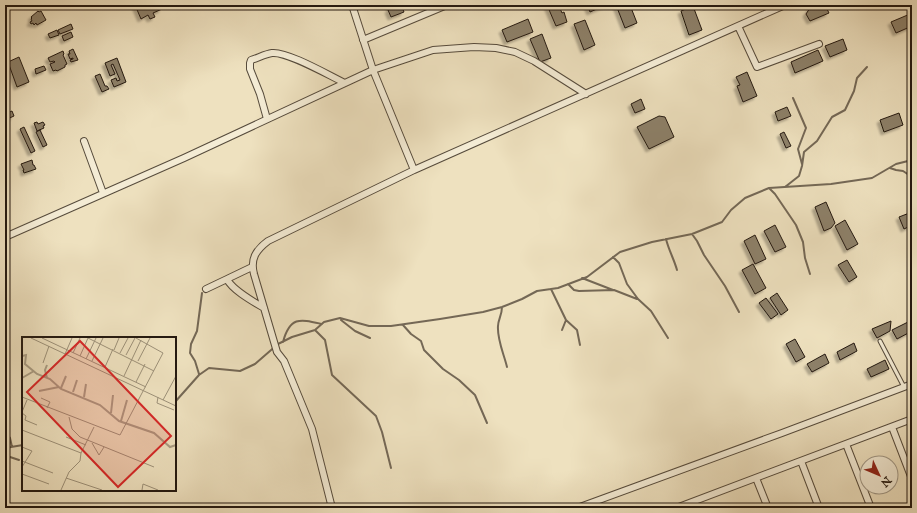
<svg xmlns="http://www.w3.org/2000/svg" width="917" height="513" font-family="'IM FELL English',serif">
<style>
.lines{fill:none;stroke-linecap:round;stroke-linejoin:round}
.stream{stroke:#746856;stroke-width:2}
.building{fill:#8d816b;stroke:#241910;filter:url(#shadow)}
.service-casing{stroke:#564b3c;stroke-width:5}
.minor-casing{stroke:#564b3c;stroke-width:8}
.service{stroke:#f4ecd5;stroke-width:3}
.minor{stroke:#f4ecd5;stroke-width:6}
.inset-river{fill:none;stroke:#a99d84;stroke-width:2}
.inset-road{fill:none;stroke:#9d9179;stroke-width:1}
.view{fill:#d62828;fill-opacity:0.15;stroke:#d62828;stroke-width:2}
.inset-edge{fill:none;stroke:#241910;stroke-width:2}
</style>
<defs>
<filter id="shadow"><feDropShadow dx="-3" dy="3" stdDeviation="1" flood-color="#0004"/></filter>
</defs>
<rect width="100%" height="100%" fill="#eee1bf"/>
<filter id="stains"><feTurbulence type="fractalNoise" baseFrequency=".005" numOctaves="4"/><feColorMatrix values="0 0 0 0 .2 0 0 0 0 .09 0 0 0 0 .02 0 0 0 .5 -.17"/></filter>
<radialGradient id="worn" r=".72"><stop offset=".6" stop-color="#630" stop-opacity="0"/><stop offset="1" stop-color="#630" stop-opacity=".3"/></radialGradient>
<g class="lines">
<path class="stream" d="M 793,98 L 806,128 L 798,149 L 802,164
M 890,168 L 896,170 L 903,171 L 912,177
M 785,187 L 799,176 L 802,166 L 804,152 L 817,141 L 832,117 L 845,110 L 854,91 L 857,78 L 867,67
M 769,188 L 775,194 L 796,225 L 803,242 L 805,258 L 810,274
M 692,234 L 697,241 L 704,255 L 725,286 L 739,312
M 666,239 C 669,251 674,259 677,270
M 613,257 L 619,263 L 627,284 L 638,299 L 651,311 L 668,338
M 582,278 L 613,290
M 568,284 L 574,290 L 579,291 L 614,290 L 637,299
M 551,289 L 566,320 L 562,330
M 502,307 C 502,315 498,320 498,326 C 497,340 504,354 507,367
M 341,320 L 355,331 L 370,338
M 566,320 L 577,330 L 580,345
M 403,325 L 411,334 L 421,341 L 424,350 L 443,369 L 459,380 L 475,395 L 487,423
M 315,330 L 325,340 L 332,375 L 376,416 L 382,432 L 391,468
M 283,342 C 290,316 300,319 322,324
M 199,374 L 195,361 L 190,353 L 191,344 L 197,331 L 202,293
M 175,402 L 199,375 L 209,368 L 240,371 L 255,364 L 278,344 L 292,337 L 315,330 L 324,322 L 340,318 L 369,326 L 391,326 L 440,319 L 483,312 L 502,307 L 522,299 L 537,291 L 558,288 L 587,277 L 620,252 L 652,242 L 692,234 L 722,222 L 731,210 L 745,198 L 769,188 L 831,184 L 872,178 L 896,164 L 912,160
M 5,432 L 10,438 L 12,447
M 5,448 L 8,450 L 7,456 L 19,460
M 5,448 L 23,445"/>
</g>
<path class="building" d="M 135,5 L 160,5 L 162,9 L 153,13 L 155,17 L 150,19 L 148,15 L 141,19 Z
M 389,5 L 401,5 L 404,12 L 391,17 L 388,10 L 390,9 Z
M 547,5 L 561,5 L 559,6 L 562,13 L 564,12 L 567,22 L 556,26 Z
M 587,5 L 606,5 L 590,12 Z
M 616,5 L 630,5 L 637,23 L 625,28 Z
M 812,5 L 825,5 L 829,13 L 810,21 L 806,14 Z
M 693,6 L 702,30 L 689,35 L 681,11 Z
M 38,11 L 39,12 L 41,11 L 46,20 L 37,25 L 36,23 L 34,25 L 33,23 L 31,24 L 30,22 L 32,21 L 31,19 L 32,18 L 31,17 Z
M 910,14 L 912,18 L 912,26 L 896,33 L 891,22 Z
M 528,19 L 533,32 L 507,42 L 502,30 Z
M 585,20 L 595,45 L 584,50 L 574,24 Z
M 71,24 L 73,29 L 60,34 L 58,30 Z
M 57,30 L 59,35 L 50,38 L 48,34 Z
M 71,32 L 73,37 L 64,41 L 62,36 Z
M 542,34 L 551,58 L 540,62 L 530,39 Z
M 843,39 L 847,50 L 830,57 L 825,46 Z
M 73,49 L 78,60 L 71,62 L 70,60 L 73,59 L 73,58 L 70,59 L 68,54 L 70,54 L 69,51 Z
M 818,50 L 823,61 L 795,73 L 791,62 Z
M 63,51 L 64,54 L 63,55 L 67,64 L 65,65 L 65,67 L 57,71 L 56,70 L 53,71 L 50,64 L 55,62 L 54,61 L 50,62 L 48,58 Z
M 19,57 L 29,82 L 17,87 L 8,62 Z
M 117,58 L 126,82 L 114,87 L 111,80 L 116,78 L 117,81 L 120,80 L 113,64 L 111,65 L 115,74 L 110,76 L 105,63 Z
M 44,66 L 46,70 L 36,74 L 35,69 Z
M 747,72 L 757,96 L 743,102 L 737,86 L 740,85 L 736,77 Z
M 100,74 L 105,86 L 107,86 L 109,89 L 102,92 L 95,76 Z
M 641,99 L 645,109 L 635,113 L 631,104 Z
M 787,107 L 791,116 L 778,121 L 775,112 Z
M 12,111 L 14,116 L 5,120 L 5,114 Z
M 899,113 L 903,125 L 884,132 L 880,120 Z
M 659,116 L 665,117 L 674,137 L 649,149 L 637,127 Z
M 37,122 L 38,124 L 43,122 L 45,125 L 43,126 L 44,128 L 37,131 L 34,123 Z
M 24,127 L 35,151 L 31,153 L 20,129 Z
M 40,130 L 47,145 L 43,147 L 36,132 Z
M 784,132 L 791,146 L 786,148 L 780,134 Z
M 32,160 L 33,165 L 34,165 L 36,169 L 24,173 L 23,170 L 24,170 L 21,164 Z
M 826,202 L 835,223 L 831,228 L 824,231 L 815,207 Z
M 912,212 L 912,225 L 904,229 L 899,217 Z
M 845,220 L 858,244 L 847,250 L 835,226 Z
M 775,225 L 786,247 L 775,252 L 764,231 Z
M 755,235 L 766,259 L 755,264 L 744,241 Z
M 847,260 L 857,277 L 849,282 L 838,265 Z
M 753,264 L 766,288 L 755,294 L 742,270 Z
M 777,293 L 788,310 L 781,315 L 770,298 Z
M 766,298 L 778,314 L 771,319 L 759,303 Z
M 891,321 L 890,331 L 877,338 L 872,329 Z
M 910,321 L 912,325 L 912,331 L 897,339 L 892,330 Z
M 795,339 L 805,357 L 796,362 L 786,344 Z
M 854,343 L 857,351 L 840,360 L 837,352 Z
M 825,354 L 829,363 L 812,372 L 807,364 Z
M 885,360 L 889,369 L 871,377 L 867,369 Z"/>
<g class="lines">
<defs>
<path id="service" d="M 880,341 L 904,387"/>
<path id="minor" d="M 352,5 L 373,70 L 414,170
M 738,26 L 757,67 L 819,44
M 363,40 L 447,5
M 267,119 L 260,94 L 250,69 L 250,63 L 251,60 C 258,58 265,54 272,53 C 287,51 330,76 345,83
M 84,141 L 103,193
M 5,237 L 184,158 L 373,70 L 433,50 L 474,47 L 496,48 L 515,52 L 534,61 L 586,94
M 252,267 L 227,279 C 232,290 254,302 264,308
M 206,289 L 227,279
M 892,427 L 912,479
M 846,444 L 871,508
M 801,461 L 819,508
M 756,478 L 768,508
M 332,508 L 312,429 L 284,361 L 277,352 L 254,274 C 250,259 256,250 268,241 L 414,170 L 785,5
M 577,508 L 782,433 L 912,384
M 676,508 L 912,419"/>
</defs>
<use href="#service" class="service-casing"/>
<use href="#minor" class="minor-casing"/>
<use href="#service" class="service"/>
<use href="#minor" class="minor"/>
</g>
<g transform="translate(22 337)">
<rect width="154" height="154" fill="#eee1bf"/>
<path class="inset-river" d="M 0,19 L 4,18 L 3,27 L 15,37 L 28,42 L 39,52 L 78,68 L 97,84 L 132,96 L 148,110 L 154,108M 0,41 L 12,34M 25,41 L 23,33 L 25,28M 39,51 L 44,39M 17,54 L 37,50M 51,55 L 55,43M 62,60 L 64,47M 89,76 L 91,58M 99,84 L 105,63"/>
<path class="inset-road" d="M 9,1 L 154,69M 20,1 L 124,50M 66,1 L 132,34M 92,13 L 97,1M 51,16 L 58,1M 98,16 L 106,1M 43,17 L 50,1M 104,18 L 113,1M 58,19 L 66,1M 64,22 L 74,1M 70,24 L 81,1M 116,24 L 128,1M 21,26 L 27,9M 83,30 L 91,12M 102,39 L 119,3M 114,45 L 123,27M 0,60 L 98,98 L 141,16 L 114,1M 136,60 L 135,66 L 152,73M 19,61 L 28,65 L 25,71M 141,63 L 154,39M 0,75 L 5,63M 0,76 L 4,79 L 3,83 L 15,88M 47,80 L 50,92 L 58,100 L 132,130M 0,93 L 59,116M 44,100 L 64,108M 70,106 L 77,118 L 82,110M 0,110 L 10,114 L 0,130M 0,124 L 31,136M 0,137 L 27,147M 44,141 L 80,153M 39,153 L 47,135 L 58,124 L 59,116 L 72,90M 120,153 L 121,147 L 136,153"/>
<path class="view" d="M 58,4 L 149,99 L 96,150 L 5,55 Z"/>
<rect width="154" height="154" class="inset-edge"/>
</g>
<rect width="917" height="513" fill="none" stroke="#eee1bf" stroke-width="20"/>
<rect x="6" y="6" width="905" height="501" fill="none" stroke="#241910" stroke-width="2"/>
<rect x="10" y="10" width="897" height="493" fill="none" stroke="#241910"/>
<g transform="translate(879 475) rotate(134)"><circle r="19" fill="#f4ecd5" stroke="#a19886"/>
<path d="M0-3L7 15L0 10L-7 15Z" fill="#8f2418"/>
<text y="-6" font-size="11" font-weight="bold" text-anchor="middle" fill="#241910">N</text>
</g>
<rect width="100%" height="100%" filter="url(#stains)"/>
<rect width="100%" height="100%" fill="url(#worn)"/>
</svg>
